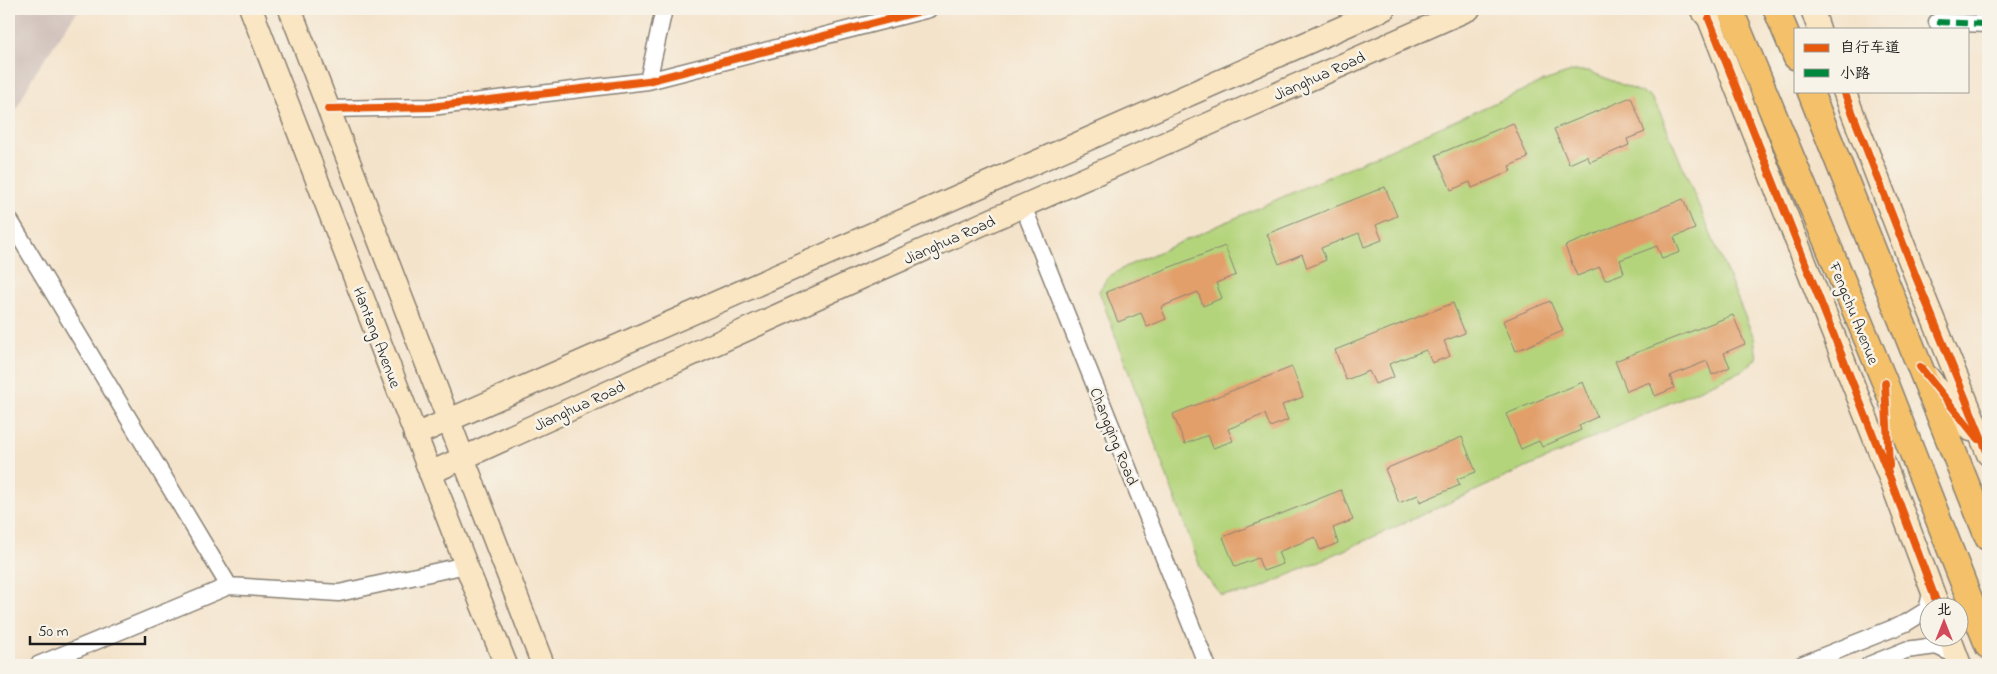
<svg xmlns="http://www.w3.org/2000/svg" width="1997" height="674" font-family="'Indie Flower','LXGW WenKai TC',sans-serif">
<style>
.industrial{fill:#cfc0ba}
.green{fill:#b4d47b;stroke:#68784c}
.building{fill:#e29f6b}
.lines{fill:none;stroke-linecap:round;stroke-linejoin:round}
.street-casing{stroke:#888074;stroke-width:19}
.secondary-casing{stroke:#888074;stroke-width:25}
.primary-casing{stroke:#888074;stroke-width:28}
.street{stroke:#fff;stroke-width:16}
.secondary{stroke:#fbe6c3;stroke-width:22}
.primary{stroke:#f4c16a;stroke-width:25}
.quiet{stroke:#00873e;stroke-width:6;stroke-dasharray:12 6;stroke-linecap:butt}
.cycleway-casing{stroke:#f7f3e8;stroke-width:11}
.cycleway{stroke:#e8590c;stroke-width:8}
.labels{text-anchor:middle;stroke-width:5;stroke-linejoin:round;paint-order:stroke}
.street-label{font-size:16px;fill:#1c1c1c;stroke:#f7f3e8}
</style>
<rect width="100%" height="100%" fill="#f7f3e8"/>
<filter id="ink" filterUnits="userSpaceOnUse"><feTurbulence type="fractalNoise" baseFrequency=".02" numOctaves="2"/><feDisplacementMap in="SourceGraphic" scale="10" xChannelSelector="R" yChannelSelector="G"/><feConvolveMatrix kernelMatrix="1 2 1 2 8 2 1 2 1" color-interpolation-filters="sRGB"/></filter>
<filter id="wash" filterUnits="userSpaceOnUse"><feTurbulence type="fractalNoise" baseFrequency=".0096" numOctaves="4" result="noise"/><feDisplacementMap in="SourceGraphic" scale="20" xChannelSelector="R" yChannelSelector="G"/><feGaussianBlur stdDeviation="1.12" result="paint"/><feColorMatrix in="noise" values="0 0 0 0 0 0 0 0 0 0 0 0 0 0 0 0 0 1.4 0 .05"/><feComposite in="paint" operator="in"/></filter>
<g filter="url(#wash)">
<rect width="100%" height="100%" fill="#f4e3cb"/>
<path class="industrial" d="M 9,9 L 80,9 L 73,17 L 32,78 L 9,124 Z"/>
<path class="green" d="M 1574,71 L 1588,71 L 1650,96 L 1659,110 L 1754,338 L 1757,358 L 1745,369 L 1249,593 L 1221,595 L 1202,572 L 1099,291 L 1108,277 L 1127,266 L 1544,81 Z"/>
<g id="blocks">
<path class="building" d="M 1631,97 L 1645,132 L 1627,139 L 1629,145 L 1590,162 L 1587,156 L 1569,164 L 1554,129 Z
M 1513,123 L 1528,158 L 1509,166 L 1511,171 L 1472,188 L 1470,182 L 1451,190 L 1436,155 Z
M 1385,187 L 1397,216 L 1376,225 L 1382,240 L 1364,247 L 1359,233 L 1321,248 L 1326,260 L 1307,268 L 1302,254 L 1279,264 L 1267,234 Z
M 1683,199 L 1695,229 L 1674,237 L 1680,252 L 1662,259 L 1657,246 L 1620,260 L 1624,273 L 1605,280 L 1600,267 L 1577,276 L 1565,246 Z
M 1225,246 L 1236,275 L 1216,283 L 1222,298 L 1203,306 L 1198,292 L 1161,307 L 1166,319 L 1147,327 L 1141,313 L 1118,322 L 1106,292 Z
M 1550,301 L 1563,331 L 1516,351 L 1503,321 Z
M 1453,303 L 1465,333 L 1444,341 L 1450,356 L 1432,363 L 1426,350 L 1389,364 L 1394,377 L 1375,384 L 1369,371 L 1346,380 L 1335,350 Z
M 1733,315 L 1745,344 L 1724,353 L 1730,367 L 1712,375 L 1707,361 L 1670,376 L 1674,388 L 1655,396 L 1650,382 L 1627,391 L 1615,361 Z
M 1292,367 L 1303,397 L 1282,405 L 1288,420 L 1270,427 L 1265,414 L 1228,429 L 1233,441 L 1213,448 L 1208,435 L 1185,444 L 1173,414 Z
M 1583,382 L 1597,417 L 1579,425 L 1581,430 L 1542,447 L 1539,441 L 1521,449 L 1506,414 Z
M 1462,437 L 1476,472 L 1457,479 L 1460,485 L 1420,502 L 1418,495 L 1399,503 L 1385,469 Z
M 1341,490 L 1353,520 L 1333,528 L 1338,543 L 1320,550 L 1315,537 L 1278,552 L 1283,564 L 1263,571 L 1258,558 L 1235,567 L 1223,537 Z"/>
</g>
</g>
<g filter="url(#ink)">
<use href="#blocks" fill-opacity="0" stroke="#888074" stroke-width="1"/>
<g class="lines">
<defs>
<path id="street" d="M 1937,22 L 1988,24
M 648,81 L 664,9
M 328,109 L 431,107 L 648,81 L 929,9
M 1023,206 L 1207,665
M 9,219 L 229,586
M 38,665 L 229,586 L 339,593 L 466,565
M 1801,665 L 1906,623 L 1927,610 L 1932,590
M 1869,665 L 1906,650 L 1936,646 L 1956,655"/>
<path id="secondary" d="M 251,9 L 466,565 L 506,665
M 290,9 L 543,665
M 1701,9 L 1709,19 L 1890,478 L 1938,606
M 1812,9 L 1819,29
M 1844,91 L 1916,277 L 1988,454
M 1928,377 L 1971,430
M 415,435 L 1384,9
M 430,473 L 867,275 L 1469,9
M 1949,636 L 1960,665"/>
<path id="primary" d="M 1730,9 L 1885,383 L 1988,646
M 1776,9 L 1796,57
M 1810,91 L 1988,538"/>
</defs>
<use href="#street" class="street-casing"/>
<use href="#secondary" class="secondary-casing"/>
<use href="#primary" class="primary-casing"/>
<use href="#street" class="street"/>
<use href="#secondary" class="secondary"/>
<use href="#primary" class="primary"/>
<path class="quiet" d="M 1937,22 L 1988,24"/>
<defs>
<path id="cycleway" d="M 1709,19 L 1890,478 L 1938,606
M 1844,91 L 1916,277 L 1988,454
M 328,109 L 431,107 L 648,81 L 929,9
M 1920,367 L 1978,439
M 1885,383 L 1889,466"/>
</defs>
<use href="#cycleway" class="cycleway-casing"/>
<use href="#cycleway" class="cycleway"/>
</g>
</g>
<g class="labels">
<g class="street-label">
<text transform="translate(1319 75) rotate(-24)" y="6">Jianghua Road</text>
<text transform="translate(949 239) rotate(-24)" y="6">Jianghua Road</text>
<text transform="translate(1855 313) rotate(68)" y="6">Fengchu Avenue</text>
<text transform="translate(378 337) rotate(69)" y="6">Hantang Avenue</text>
<text transform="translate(579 405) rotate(-25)" y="6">Jianghua Road</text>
<text transform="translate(1115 436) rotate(68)" y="6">Changqing Road</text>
</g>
</g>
<rect width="1997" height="674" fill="none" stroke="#f7f3e8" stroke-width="30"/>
<rect x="1794" y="28" width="175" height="65" fill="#f7f3e8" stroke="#9f9d96"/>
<rect x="1804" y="44" width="25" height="8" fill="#e8590c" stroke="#9f9d96"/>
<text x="1840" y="52" font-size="15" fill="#1c1c1c">自行车道</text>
<rect x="1804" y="69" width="25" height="8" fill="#00873e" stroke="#9f9d96"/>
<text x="1840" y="78" font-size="15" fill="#1c1c1c">小路</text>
<g transform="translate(1944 622)"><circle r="24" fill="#f7f3e8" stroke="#9f9d96"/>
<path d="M0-4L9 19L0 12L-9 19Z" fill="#d1495b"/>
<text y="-8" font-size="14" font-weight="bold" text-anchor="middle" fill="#1c1c1c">北</text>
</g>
<path d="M30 636v8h115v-8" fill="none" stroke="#1c1c1c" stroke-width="2.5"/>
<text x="38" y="636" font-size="15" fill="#1c1c1c" stroke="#f7f3e8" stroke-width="4" paint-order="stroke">50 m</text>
</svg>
